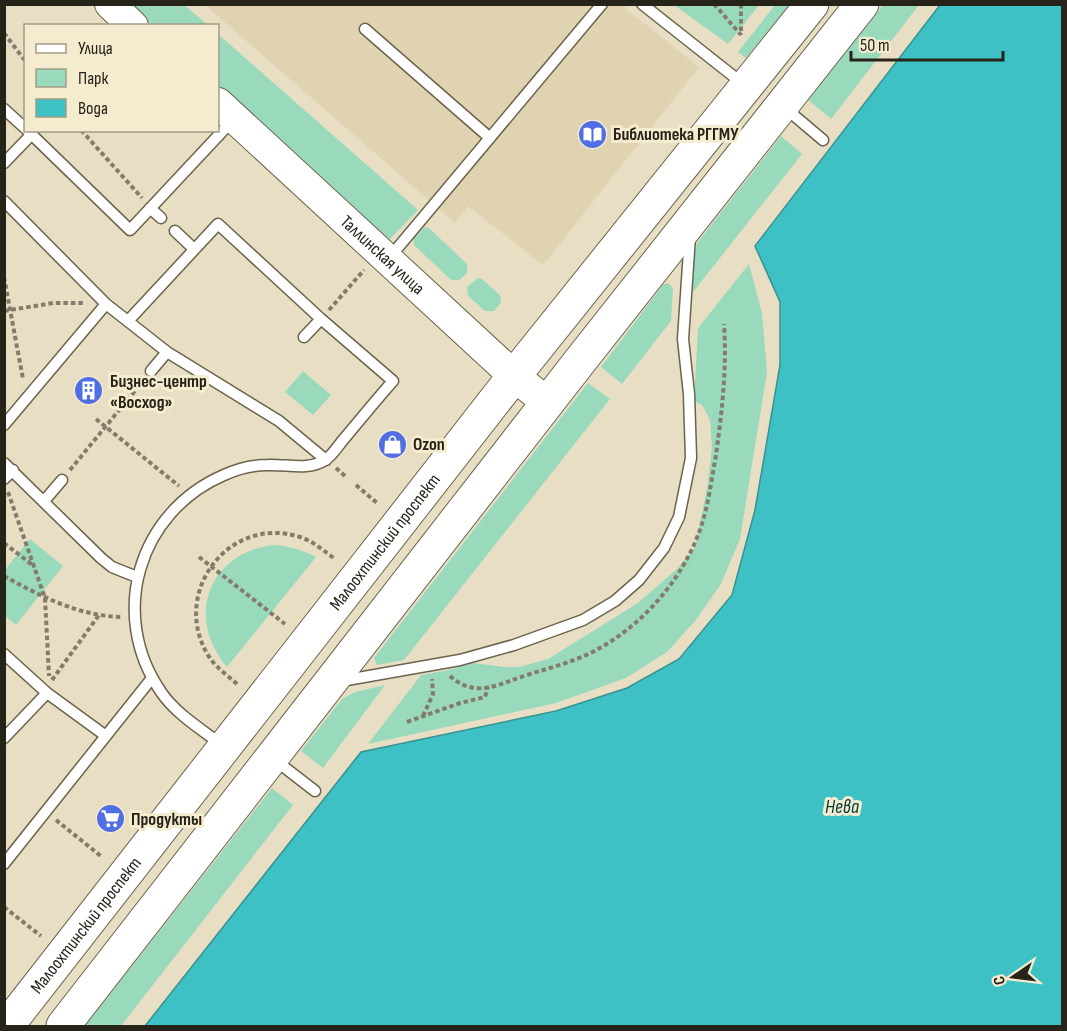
<svg xmlns="http://www.w3.org/2000/svg" width="1067" height="1031" font-family="'Sofia Sans Condensed',sans-serif">
<style>
.built{fill:#dfd3b2}
.green{fill:#99dabd}
.water{fill:#3ec1c4;stroke:#379291;stroke-width:1.5}
.lines{fill:none;stroke-linecap:round;stroke-linejoin:round}
.lane-casing{stroke:#6b634b;stroke-width:13}
.secondary-casing{stroke:#6b634b;stroke-width:32}
.primary-casing{stroke:#6b634b;stroke-width:35}
.path{stroke:#837c6a;stroke-width:4;stroke-dasharray:4.5 3;stroke-linecap:butt}
.lane{stroke:#fff;stroke-width:10}
.secondary{stroke:#fff;stroke-width:30}
.primary{stroke:#fff;stroke-width:33}
.labels{text-anchor:middle;stroke-width:6;stroke-linejoin:round;paint-order:stroke}
.poi-label{font-size:18px;font-weight:bold;fill:#262319;stroke:#f5ecd0;text-anchor:start}
.street-label{font-size:18px;fill:#262319;stroke:#f5ecd0}
.water-label{font-size:20px;font-style:italic;fill:#003c3e;stroke:#f5ecd0}
</style>
<rect width="100%" height="100%" fill="#e8dec3"/>
<path class="built" d="M 205,5 L 627,5 L 625,8 L 699,67 L 543,265 L 468,206 L 455,223 Z"/>
<path class="green" d="M 884,4 L 919,5 L 831,119 L 808,100 Z
M 134,5 L 184,5 L 208,25 L 152,25 L 138,12 Z
M 674,5 L 759,5 L 728,44 Z
M 775,5 L 789,5 L 746,58 L 738,52 Z
M 218,34 L 418,210 L 387,242 L 218,86 Z
M 781,136 L 802,154 L 693,292 L 693,262 L 697,243 Z
M 425,227 L 429,228 L 467,264 L 467,273 C 461,279 458,283 450,279 L 414,245 L 414,238 Z
M 749,264 L 762,313 L 767,372 L 740,539 L 721,584 L 695,621 L 667,652 L 626,678 L 556,703 L 368,744 L 421,675 L 444,671 L 473,663 L 505,667 L 519,667 L 548,659 L 638,603 L 678,568 L 695,547 L 707,489 L 712,448 L 710,420 L 702,405 L 694,401 L 698,328 Z
M 478,278 L 482,279 L 500,295 L 501,303 L 494,311 L 485,311 L 468,296 L 467,287 Z
M 668,283 L 673,288 L 671,321 L 622,384 L 601,367 L 663,285 Z
M 303,371 L 331,395 L 313,415 L 285,392 Z
M 588,383 L 610,399 L 404,660 L 377,665 L 374,658 L 377,654 Z
M 30,539 L 63,566 L 16,625 L 5,616 L 5,570 Z
M 273,545 C 290,546 302,550 316,557 L 227,667 C 185,617 208,554 273,545 Z
M 385,685 L 323,768 L 301,751 L 342,699 L 355,692 Z
M 272,788 L 293,805 L 121,1026 L 85,1026 Z"/>
<path class="water" d="M 940,5 L 1062,5 L 1062,1026 L 145,1026 L 361,752 L 556,711 L 627,688 L 679,659 L 732,595 L 755,510 L 780,365 L 780,302 L 755,246 Z"/>
<g class="lines">
<defs>
<path id="lane" d="M 642,4 L 742,83
M 365,29 L 490,138
M 784,107 L 823,140
M 4,109 L 26,129
M 27,130 L 130,230 L 232,121
M 4,163 L 31,135
M 4,201 L 106,304 L 167,352 L 279,421 L 326,460
M 150,208 L 161,218
M 175,231 L 194,249
M 390,257 L 602,4
M 128,321 L 218,224 L 321,319 L 393,381 C 376,400 360,420 343,440 C 338,446 332,456 325,460 C 308,471 287,464 268,465 C 253,465 237,469 224,475 C 138,512 108,615 161,692 C 176,714 201,729 222,745
M 304,337 L 321,319
M 151,371 L 167,352
M 4,425 L 106,304
M 4,463 L 101,558 L 112,567 L 137,577
M 4,479 L 13,470
M 44,501 L 62,480
M 4,654 L 47,693 L 106,736
M 341,681 L 460,660 L 514,645 L 583,620 L 615,601 L 639,580 L 664,548 L 679,517 L 691,458 L 689,394 L 683,339 L 690,236
M 4,738 L 47,693
M 275,760 L 315,791
M 4,864 L 152,678"/>
<g id="secondary">
<path d="M 110,4 L 133,26"/>
<path id="s1" d="M 218,103 L 514,376 L 548,403"/>
</g>
<g id="primary">
<path id="s2" d="M 7,1026 L 514,376 L 812,4"/>
<path d="M 63,1026 L 580,361 L 862,4"/>
</g>
</defs>
<use href="#lane" class="lane-casing"/>
<use href="#secondary" class="secondary-casing"/>
<use href="#primary" class="primary-casing"/>
<path class="path" d="M 714,4 L 741,35
M 741,4 L 741,35
M 4,33 L 26,62
M 81,130 L 142,198
M 4,277 L 23,379
M 329,310 L 364,270
M 4,311 L 53,303 L 84,303
M 96,419 L 179,486
M 336,468 L 345,476
M 70,470 L 143,381
M 356,485 L 377,503
M 8,492 L 45,598 L 49,676
M 4,543 L 35,567
M 199,557 L 285,624
M 4,576 C 40,596 79,616 121,617
M 450,676 C 477,700 499,683 530,674 C 553,667 577,661 598,649 C 642,625 680,582 698,535 C 708,510 711,482 716,455 C 722,412 727,368 724,324
M 52,680 L 99,615
M 237,684 C 227,675 215,667 208,655 C 170,593 229,514 300,537 C 313,541 324,551 335,559
M 423,716 L 433,694 L 432,679
M 407,722 L 460,703 L 485,697 L 488,687
M 56,820 L 102,857
M 4,907 L 41,936"/>
<use href="#lane" class="lane"/>
<use href="#secondary" class="secondary"/>
<use href="#primary" class="primary"/>
</g>
<defs>
<symbol id="library-disc" viewBox="-11 -11 22 22"><circle r="9.5" fill="#506fe4" stroke="#f5ecd0"/><path d="M-6-4Q-3-5.5-.7-3.5V5Q-3 3-6 4ZM6-4Q3-5.5 .7-3.5V5Q3 3 6 4Z" fill="#fff"/></symbol>
<symbol id="building-disc" viewBox="-11 -11 22 22"><circle r="9.5" fill="#506fe4" stroke="#f5ecd0"/><path d="M-4-6H4V6H1V3H-1V6H-4ZM-2.5-4.3h1.7v1.8h-1.7ZM.8-4.3h1.7v1.8H.8ZM-2.5-1h1.7V.8h-1.7ZM.8-1h1.7V.8H.8Z" fill="#fff"/></symbol>
<symbol id="shop-disc" viewBox="-11 -11 22 22"><circle r="9.5" fill="#506fe4" stroke="#f5ecd0"/><path d="M-5-2.5h2.3a2.7 3.5 0 0 1 5.4 0H5L5.5 6h-11ZM-1.5-2.5h3a1.5 2.3 0 0 0-3 0Z" fill="#fff"/></symbol>
<symbol id="supermarket-disc" viewBox="-11 -11 22 22"><circle r="9.5" fill="#506fe4" stroke="#f5ecd0"/><path d="M-6-5.5h2.5l.6 2H6L4.5 2H-2.5L-4.4-4H-6ZM-1.5 3.2a1.3 1.3 0 1 0 .1 0ZM3 3.2a1.3 1.3 0 1 0 .1 0Z" fill="#fff"/></symbol>
</defs>
<g fill-rule="evenodd">
<use href="#library-disc" x="576" y="118" width="33" height="33"/>
<use href="#building-disc" x="72" y="374" width="33" height="33"/>
<use href="#shop-disc" x="376" y="428" width="33" height="33"/>
<use href="#supermarket-disc" x="94" y="802" width="33" height="33"/>
</g>
<g class="labels">
<g class="poi-label">
<text x="613" y="140">Библиотека РГГМУ</text>
<text x="110" y="387">Бизнес-центр<tspan x="110" dy="21">«Восход»</tspan></text>
<text x="413" y="450">Ozon</text>
<text x="131" y="825">Продукты</text>
</g>
<g class="street-label">
<text dy="6" stroke="none"><textPath href="#s1" startOffset="224">Таллинская улица</textPath></text>
<text dy="6" stroke="none"><textPath href="#s2" startOffset="614">Малоохтинский проспект</textPath></text>
<text dy="6" stroke="none"><textPath href="#s2" startOffset="128">Малоохтинский проспект</textPath></text>
</g>
<g class="water-label">
<text x="842" y="813">Нева</text>
</g>
</g>
<rect width="1067" height="1031" fill="none" stroke="#262319" stroke-width="12"/>
<rect x="24" y="24" width="195" height="108" fill="#f5ecd0" stroke="#a29c87" stroke-width="1.5"/>
<rect x="36" y="44" width="30" height="9" fill="#ffffff" stroke="#a29c87" stroke-width="1.5"/>
<text x="78" y="54" font-size="18" fill="#262319">Улица</text>
<rect x="36" y="69" width="30" height="18" fill="#99dabd" stroke="#a29c87" stroke-width="1.5"/>
<text x="78" y="84" font-size="18" fill="#262319">Парк</text>
<rect x="36" y="99" width="30" height="18" fill="#3ec1c4" stroke="#a29c87" stroke-width="1.5"/>
<text x="78" y="114" font-size="18" fill="#262319">Вода</text>
<g transform="translate(1013 977) rotate(256)" stroke="#f5ecd0" stroke-width="4.5" paint-order="stroke">
<path d="M0-4.5L10 22L0 15L-10 22Z" fill="#262319"/>
<text y="-9" font-size="16" font-weight="bold" text-anchor="middle" fill="#262319">С</text>
</g>
<path d="M851 51v9h152v-9" fill="none" stroke="#262319" stroke-width="3"/>
<text x="860" y="51" font-size="18" fill="#262319" stroke="#f5ecd0" stroke-width="4.5" paint-order="stroke">50 m</text>
</svg>
